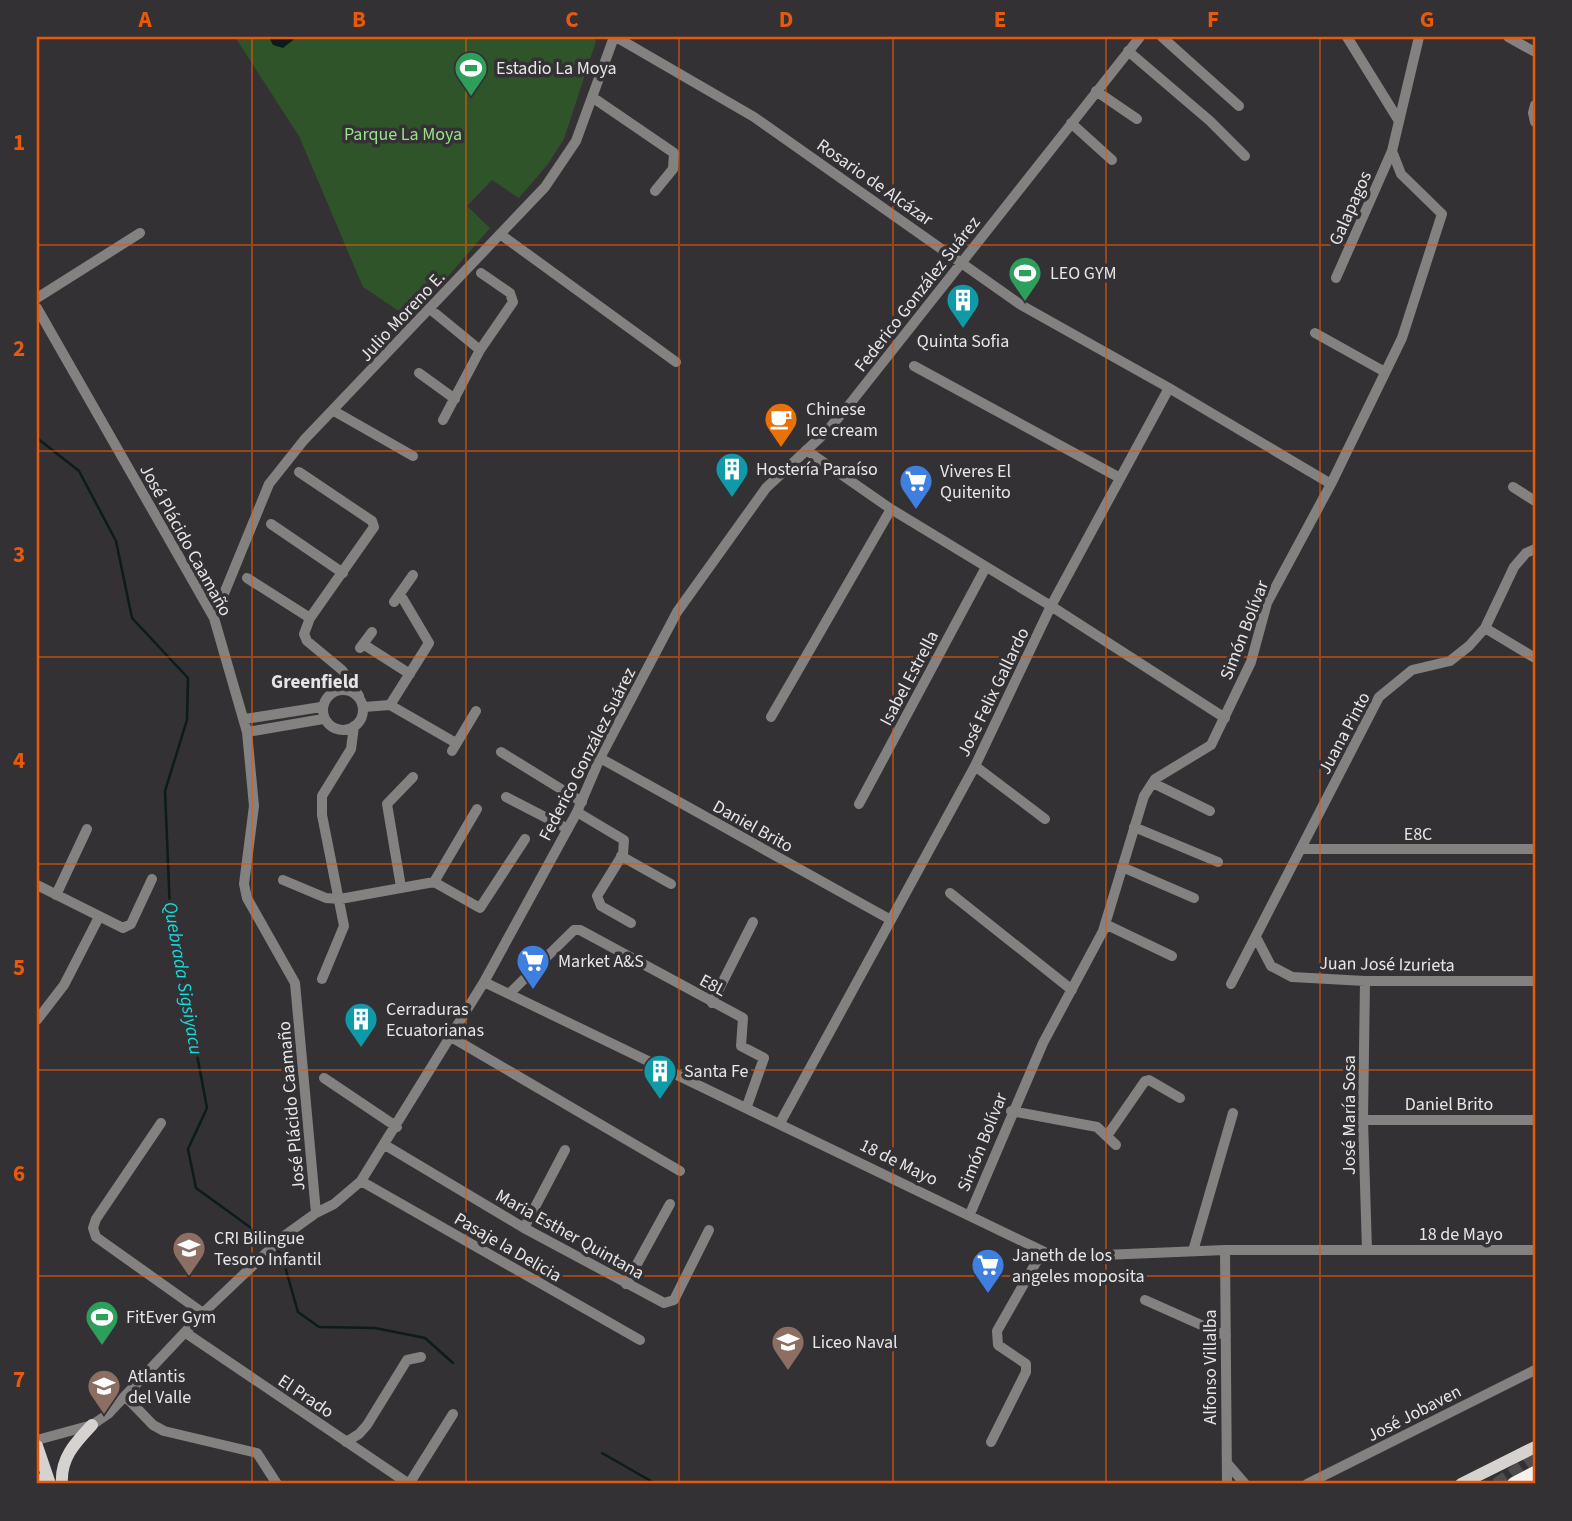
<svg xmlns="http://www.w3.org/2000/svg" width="1572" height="1521" font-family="'Source Sans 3',sans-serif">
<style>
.green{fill:#305429}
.water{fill:#0c1b1b}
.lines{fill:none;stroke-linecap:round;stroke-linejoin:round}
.stream{stroke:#0c1b1b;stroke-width:2.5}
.major-tunnel{stroke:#4f4c4f;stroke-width:12;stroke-dasharray:12 6;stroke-linecap:butt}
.minor{stroke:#838281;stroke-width:10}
.major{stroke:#d5d2cf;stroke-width:12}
.highway{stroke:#f5f2ee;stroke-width:14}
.grid{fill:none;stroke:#e8590c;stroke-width:2;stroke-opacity:0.55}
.labels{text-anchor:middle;stroke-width:7;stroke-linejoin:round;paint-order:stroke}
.poi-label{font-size:18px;fill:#e7e6e7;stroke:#343134;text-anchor:start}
.park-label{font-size:18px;fill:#9ae18b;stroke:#343134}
.street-label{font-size:18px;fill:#e7e6e7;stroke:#343134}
.neighbourhood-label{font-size:19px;font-weight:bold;fill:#e7e6e7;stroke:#343134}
.water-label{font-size:19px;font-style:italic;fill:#16dbdd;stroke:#343134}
.neatline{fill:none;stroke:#e8590c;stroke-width:2.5}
.grid-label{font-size:23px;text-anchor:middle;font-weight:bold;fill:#e8590c}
</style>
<rect width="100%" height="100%" fill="#343134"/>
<path class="green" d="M 235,37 L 590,37 L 596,41 L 564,139 L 548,164 L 519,198 L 492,180 L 467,206 L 490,228 L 411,319 L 363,287 L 299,136 Z"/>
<path class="water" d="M 269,37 L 297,37 L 283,48 L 273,45 Z"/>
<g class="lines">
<path class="stream" d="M 37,438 L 79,471 L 116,541 L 132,618 L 188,678 L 187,720 L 165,791 L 170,911 L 207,1108 L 188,1149 L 196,1188 L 272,1243
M 276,1248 L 282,1256 L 298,1312 L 319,1327 L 375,1328 L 425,1338 L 453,1363
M 602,1453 L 656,1484"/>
<path class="major-tunnel" d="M 1496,1484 L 1535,1458"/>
<path class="minor" d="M 616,37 L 754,117 L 1021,305 L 1169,388 L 1331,484
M 1162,37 L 1239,106
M 1347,37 L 1399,121
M 1508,37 L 1535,52
M 1128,51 L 1210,121 L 1245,156
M 1096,91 L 1137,119
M 592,97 L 674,153 L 673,169 L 655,191
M 1535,105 L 1533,113 L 1535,122
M 1071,123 L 1112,160
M 500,234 L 676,362
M 1336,278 L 1392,151
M 37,298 L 140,233
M 37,308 L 214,618 L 247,732 L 254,806 L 244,884 L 247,898 L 295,983 L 316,1213
M 430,309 L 480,350
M 1315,333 L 1385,372
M 914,366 L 1120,478
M 419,373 L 455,399
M 334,411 L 413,456
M 443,420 L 480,350 L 513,302 L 510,293 L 481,273
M 806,450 L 891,509 L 1051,606 L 1225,718
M 299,472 L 372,521 L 374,527 L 310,618 L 304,634 L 307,641 L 342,670 L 359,696
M 1513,487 L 1535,501
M 271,524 L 343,573
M 247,578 L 310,618
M 394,602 L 413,575
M 214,618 L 269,484 L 304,440 L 545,187 L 576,141 L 614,37
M 1485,628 L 1535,658
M 363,644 L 410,674
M 360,648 L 372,632
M323 710a20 20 0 1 1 40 0a20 20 0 1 1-40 0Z
M 390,705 L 429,643 L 400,594
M 364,707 L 390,705 L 456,743
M 771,717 L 891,509
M 245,719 L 321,707
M 247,732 L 323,719
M 452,751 L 476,711
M 501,752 L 582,802
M 600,758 L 891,920
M 975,766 L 1045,819
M 1153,783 L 1210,811
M 506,797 L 568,829
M 859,804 L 986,567
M 577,812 L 624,840 L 623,854 L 597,896 L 601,906 L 631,923
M 1134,827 L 1218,862
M 1302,849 L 1535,849
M 621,856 L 671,884
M 1122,867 L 1194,898
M 283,880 L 326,898 L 340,899 L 434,882 L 480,908 L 525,839
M 434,882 L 477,809
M 37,885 L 123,928 L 131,924 L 152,879
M 401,887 L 387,804 L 413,777
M 950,893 L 1072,990
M 56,895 L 87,829
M 1105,924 L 1172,956
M 1257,939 L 1271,966 L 1292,977 L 1365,981 L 1535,981
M 322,979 L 344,926 L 322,815 L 322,796 L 351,749 L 354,726
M 1365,981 L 1363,1120 L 1367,1250
M 484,982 L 1055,1257 L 1225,1250 L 1535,1250
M 1231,984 L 1379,697 L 1412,670 L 1450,661 L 1469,646 L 1485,628 L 1514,567 L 1526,553 L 1535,549
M 509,994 L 574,930 L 580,930 L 743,1018 L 741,1046 L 764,1058 L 747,1106
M 712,1003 L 753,922
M 37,1020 L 64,985 L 99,917
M 451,1037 L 680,1171
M 324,1078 L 397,1127
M 1011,1111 L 1097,1127 L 1116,1145
M 1363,1120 L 1535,1120
M 161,1123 L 96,1219 L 93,1228 L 96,1237 L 203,1313
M 780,1123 L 975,766 L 1051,606 L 1169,388
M 1107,1136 L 1145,1081 L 1149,1080 L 1180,1098
M 385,1145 L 524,1228 L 664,1303 L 674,1300 L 709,1230
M 361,1181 L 640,1340
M 970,1214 L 1043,1043 L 1103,931 L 1144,796 L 1155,779 L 1211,745 L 1251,662 L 1267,603 L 1331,484 L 1402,338 L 1442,214 L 1401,174 L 1392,151 L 1419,37
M 524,1228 L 565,1150
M 1225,1250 L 1227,1484
M 1193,1251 L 1233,1113
M 626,1284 L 670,1204
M 1145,1300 L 1226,1336
M 186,1333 L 409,1484
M 127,1398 L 153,1425 L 164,1431 L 257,1453 L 277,1484
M 37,1440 L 92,1425 L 108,1414 L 203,1313 L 284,1236 L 316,1213 L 334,1204 L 361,1181 L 484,982 L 577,812 L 600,758 L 677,612 L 766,488 L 827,431 L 849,405 L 1140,37
M 346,1442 L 359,1434 L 367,1425 L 407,1360 L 421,1357
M 991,1442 L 1026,1372 L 1026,1364 L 998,1345 L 997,1331 L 1042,1252
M 1227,1463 L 1245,1484
M 409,1484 L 453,1414
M 1307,1484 L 1535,1370"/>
<path class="major" d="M 37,1446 L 50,1484
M 37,1479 L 39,1484
M 62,1484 C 60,1458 76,1442 92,1425
M 1461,1484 L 1535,1447"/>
<path class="highway" d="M 1514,1484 L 1535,1473"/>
</g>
<path class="grid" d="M 252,37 L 252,1484M 466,37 L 466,1484M 679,37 L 679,1484M 893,37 L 893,1484M 1106,37 L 1106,1484M 1320,37 L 1320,1484M 37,245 L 1535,245M 37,451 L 1535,451M 37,657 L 1535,657M 37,864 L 1535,864M 37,1070 L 1535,1070M 37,1276 L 1535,1276"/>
<defs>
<symbol id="stadium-pin" viewBox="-11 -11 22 30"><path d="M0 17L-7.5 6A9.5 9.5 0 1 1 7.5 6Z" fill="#2e9e5b" stroke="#343134"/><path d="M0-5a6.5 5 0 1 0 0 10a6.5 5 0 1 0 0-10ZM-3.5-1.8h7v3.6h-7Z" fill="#fff"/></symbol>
<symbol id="building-pin" viewBox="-11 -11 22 30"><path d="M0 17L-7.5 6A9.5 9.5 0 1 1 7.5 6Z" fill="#0f9aa8" stroke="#343134"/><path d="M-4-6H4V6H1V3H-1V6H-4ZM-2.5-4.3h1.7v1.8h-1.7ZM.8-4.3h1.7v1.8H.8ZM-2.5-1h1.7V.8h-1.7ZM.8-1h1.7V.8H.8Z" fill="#fff"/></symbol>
<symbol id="cafe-pin" viewBox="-11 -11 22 30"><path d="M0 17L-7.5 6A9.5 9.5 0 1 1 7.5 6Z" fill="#e8710a" stroke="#343134"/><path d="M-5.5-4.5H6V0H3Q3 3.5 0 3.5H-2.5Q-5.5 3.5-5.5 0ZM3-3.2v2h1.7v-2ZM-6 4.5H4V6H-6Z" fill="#fff"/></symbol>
<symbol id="supermarket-pin" viewBox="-11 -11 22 30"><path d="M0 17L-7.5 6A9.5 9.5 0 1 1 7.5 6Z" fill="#3f7fe0" stroke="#343134"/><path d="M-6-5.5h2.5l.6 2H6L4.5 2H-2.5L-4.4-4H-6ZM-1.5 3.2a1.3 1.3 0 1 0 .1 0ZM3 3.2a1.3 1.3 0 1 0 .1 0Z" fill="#fff"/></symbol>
<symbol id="school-pin" viewBox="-11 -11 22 30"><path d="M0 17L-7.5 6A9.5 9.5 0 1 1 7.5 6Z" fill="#8d6e63" stroke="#343134"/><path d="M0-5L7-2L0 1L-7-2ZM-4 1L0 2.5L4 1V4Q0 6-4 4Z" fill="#fff"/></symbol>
<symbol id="university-pin" viewBox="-11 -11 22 30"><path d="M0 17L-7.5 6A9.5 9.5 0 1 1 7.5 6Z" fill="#8d6e63" stroke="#343134"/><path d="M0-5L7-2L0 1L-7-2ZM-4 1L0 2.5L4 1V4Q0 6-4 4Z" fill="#fff"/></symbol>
</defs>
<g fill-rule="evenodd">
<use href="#stadium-pin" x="452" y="49" width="38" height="52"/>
<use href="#stadium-pin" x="1006" y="254" width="38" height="52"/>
<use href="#building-pin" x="944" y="281" width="38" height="52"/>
<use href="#cafe-pin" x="762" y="400" width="38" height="52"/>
<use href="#building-pin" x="713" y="450" width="38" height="52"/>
<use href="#supermarket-pin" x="897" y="462" width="38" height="52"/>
<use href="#supermarket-pin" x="514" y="942" width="38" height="52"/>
<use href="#building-pin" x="342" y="1000" width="38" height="52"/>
<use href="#building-pin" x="641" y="1052" width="38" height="52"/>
<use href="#school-pin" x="170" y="1229" width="38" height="52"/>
<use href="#supermarket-pin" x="969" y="1246" width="38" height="52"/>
<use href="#stadium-pin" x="83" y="1298" width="38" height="52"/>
<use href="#school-pin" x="769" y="1323" width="38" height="52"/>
<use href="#university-pin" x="85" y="1367" width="38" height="52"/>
</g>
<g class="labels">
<g class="poi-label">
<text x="496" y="74">Estadio La Moya</text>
<text x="1050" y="279">LEO GYM</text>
<text x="963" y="347" text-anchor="middle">Quinta Sofia</text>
<text x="806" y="415">Chinese<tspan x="806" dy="21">Ice cream</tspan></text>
<text x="756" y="475">Hostería Paraíso</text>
<text x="940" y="477">Viveres El<tspan x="940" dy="21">Quitenito</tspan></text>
<text x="558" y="967">Market A&amp;S</text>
<text x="386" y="1015">Cerraduras<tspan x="386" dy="21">Ecuatorianas</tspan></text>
<text x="684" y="1077">Santa Fe</text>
<text x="214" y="1244">CRI Bilingue<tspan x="214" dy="21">Tesoro Infantil</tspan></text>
<text x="1012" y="1261">Janeth de los<tspan x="1012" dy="21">angeles moposita</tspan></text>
<text x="126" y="1323">FitEver Gym</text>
<text x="812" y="1348">Liceo Naval</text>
<text x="128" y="1382">Atlantis<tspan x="128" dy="21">del Valle</tspan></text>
</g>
<g class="park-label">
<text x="403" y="140">Parque La Moya</text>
</g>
<g class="street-label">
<text transform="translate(875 182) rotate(35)" y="6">Rosario de Alcázar</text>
<text transform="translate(1350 208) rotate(-66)" y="6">Galapagos</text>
<text transform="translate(917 294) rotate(-52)" y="6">Federico González Suárez</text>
<text transform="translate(402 316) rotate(-47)" y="6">Julio Moreno E.</text>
<text transform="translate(186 540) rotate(61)" y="6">José Plácido Caamaño</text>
<text transform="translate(1244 630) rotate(-69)" y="6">Simón Bolívar</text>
<text transform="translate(909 678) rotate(-62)" y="6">Isabel Estrella</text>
<text transform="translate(993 692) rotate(-64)" y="6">José Felix Gallardo</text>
<text transform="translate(1344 733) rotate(-62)" y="6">Juana Pinto</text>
<text transform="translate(587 754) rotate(-63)" y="6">Federico González Suárez</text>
<text transform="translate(753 826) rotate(29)" y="6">Daniel Brito</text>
<text x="1418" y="840">E8C</text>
<text transform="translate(1387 964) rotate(1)" y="6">Juan José Izurieta</text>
<text transform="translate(713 985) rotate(28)" y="6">E8L</text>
<text x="1449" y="1110">Daniel Brito</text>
<text transform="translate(291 1106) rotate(-95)" y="6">José Plácido Caamaño</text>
<text transform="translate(1349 1115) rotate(-90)" y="6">José María Sosa</text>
<text transform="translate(982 1142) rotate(-68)" y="6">Simón Bolívar</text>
<text transform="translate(899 1162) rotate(26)" y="6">18 de Mayo</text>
<text transform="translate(570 1234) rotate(29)" y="6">Maria Esther Quintana</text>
<text x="1461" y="1240">18 de Mayo</text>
<text transform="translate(508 1247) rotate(30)" y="6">Pasaje la Delicia</text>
<text transform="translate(1210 1367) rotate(-90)" y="6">Alfonso Villalba</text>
<text transform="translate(306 1396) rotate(34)" y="6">El Prado</text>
<text transform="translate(1414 1413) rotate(-27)" y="6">José Jobaven</text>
</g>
<g class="neighbourhood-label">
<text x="315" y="688">Greenfield</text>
</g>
<g class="water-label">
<text transform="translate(184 978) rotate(80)" y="7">Quebrada Sigsiyacu</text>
</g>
</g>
<rect width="1572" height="1521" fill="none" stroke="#343134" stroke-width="77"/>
<rect x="38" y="38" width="1496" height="1444" class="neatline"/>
<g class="grid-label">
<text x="145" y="27">A</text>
<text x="359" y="27">B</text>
<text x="572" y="27">C</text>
<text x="786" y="27">D</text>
<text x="1000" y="27">E</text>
<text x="1213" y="27">F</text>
<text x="1427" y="27">G</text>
<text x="19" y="150">1</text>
<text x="19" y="356">2</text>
<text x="19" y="562">3</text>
<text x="19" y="768">4</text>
<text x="19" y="975">5</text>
<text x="19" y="1181">6</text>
<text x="19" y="1387">7</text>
</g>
</svg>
